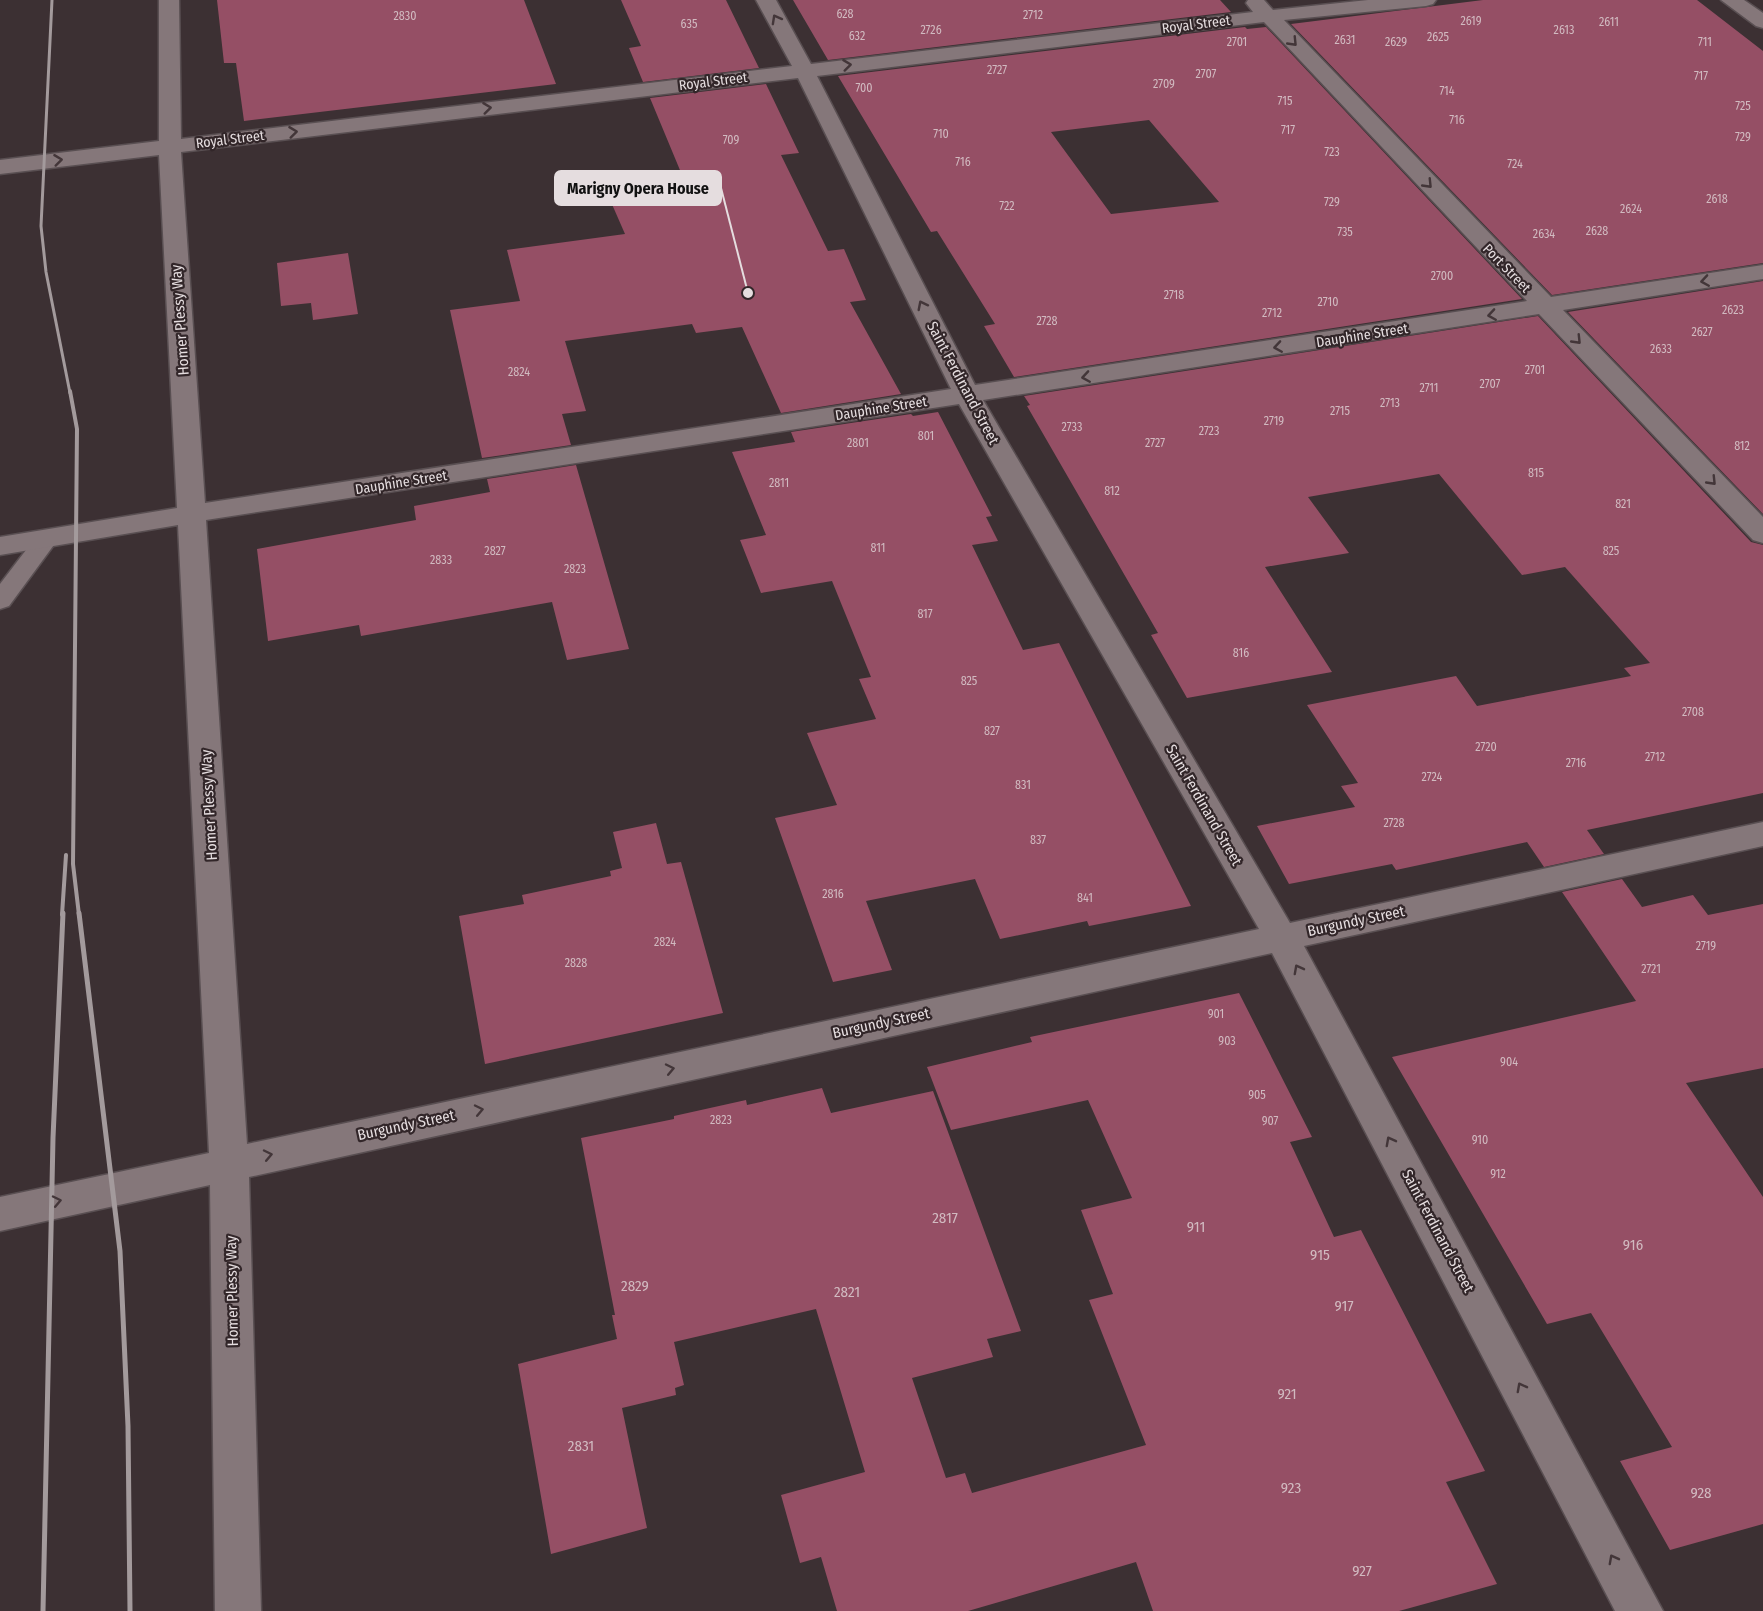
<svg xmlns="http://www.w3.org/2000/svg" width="1763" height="1611" font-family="'Fira Sans Condensed',sans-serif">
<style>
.building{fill:#954f65;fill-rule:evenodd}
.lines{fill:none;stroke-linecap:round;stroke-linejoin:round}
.lane-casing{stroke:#594f52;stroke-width:3}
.street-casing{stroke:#594f52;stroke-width:3}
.secondary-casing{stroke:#594f52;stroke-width:3}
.lane{fill:#85777a;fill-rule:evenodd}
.street{fill:#85777a;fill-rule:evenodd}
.secondary{fill:#85777a;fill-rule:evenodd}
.rail-far2{stroke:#a39a9c;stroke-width:3}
.rail-far1{stroke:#a39a9c;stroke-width:4}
.rail{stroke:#a39a9c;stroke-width:5}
.oneway{stroke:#433639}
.labels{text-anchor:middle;stroke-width:4.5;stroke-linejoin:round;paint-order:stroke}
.number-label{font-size:12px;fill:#d1bac0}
.far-street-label{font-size:14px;fill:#e5dddf;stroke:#322629}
.street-label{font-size:15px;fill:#e5dddf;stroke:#322629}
.near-number-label{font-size:15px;fill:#d1bac0}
.leader{fill:none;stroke:#e5dddf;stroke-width:2}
.callout-dot{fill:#e5dddf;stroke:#322629;stroke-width:2}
.callout{fill:#e5dddf;stroke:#e5dddf;stroke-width:2}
.callout-label{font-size:16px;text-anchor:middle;font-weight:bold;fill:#111}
</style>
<rect width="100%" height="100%" fill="#3c3033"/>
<path class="building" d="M 217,0 L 524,0 L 556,84 L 244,121 L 236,63 L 224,63 Z
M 621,0 L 726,0 L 759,68 L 643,82 L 629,48 L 641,46 Z
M 793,0 L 1220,0 L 1231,12 L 828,60 Z
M 1483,0 L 1697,0 L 1763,51 L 1763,263 L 1552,295 L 1291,24 Z
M 1245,27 L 1247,29 L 1266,27 L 1522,299 L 1014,377 L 984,326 L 995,324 L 937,231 L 931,232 L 838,76 ZM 1149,120 L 1219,202 L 1111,214 L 1051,132 Z
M 766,84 L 799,153 L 781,155 L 828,251 L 844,249 L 866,300 L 850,302 L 901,394 L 781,413 L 742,327 L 696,333 L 692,324 L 565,341 L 586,411 L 562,414 L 571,445 L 482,458 L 450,310 L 520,301 L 507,250 L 625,234 L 604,186 L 682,175 L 650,98 Z
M 348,253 L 358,314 L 313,320 L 311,303 L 281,306 L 277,263 Z
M 1763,281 L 1763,514 L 1568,312 Z
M 1538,316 L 1751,542 L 1763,545 L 1763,793 L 1587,830 L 1604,854 L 1544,867 L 1527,842 L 1396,870 L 1392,864 L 1289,884 L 1257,826 L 1355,807 L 1341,786 L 1358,783 L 1307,705 L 1456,676 L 1477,706 L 1631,676 L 1624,668 L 1650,663 L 1565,567 L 1522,575 L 1439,474 L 1308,497 L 1349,553 L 1265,567 L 1332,672 L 1187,698 L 1151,635 L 1158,633 L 1027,406 L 1030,405 L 1024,396 Z
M 938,412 L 992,516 L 986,517 L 998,541 L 972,545 L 1023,650 L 1059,643 L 1191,906 L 1089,926 L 1087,921 L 1000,939 L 975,879 L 866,901 L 892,970 L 833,982 L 775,818 L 837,805 L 807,733 L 876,719 L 859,679 L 871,677 L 832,581 L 761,593 L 740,540 L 766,535 L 732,452 L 795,442 L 791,432 L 911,414 L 913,416 Z
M 576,465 L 629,649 L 567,660 L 552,602 L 361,636 L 359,625 L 268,641 L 257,549 L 416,520 L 414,506 L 490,492 L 487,479 Z
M 656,823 L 667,864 L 681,862 L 723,1013 L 485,1064 L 459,916 L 524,904 L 522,895 L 611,876 L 610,871 L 622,868 L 613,832 Z
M 1622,879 L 1642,907 L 1693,895 L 1708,915 L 1763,904 L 1763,1068 L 1686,1083 L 1763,1197 L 1763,1524 L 1670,1550 L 1620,1461 L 1672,1447 L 1591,1313 L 1547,1324 L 1392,1057 L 1636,1001 L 1562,892 Z
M 1239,993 L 1312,1137 L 1290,1142 L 1334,1237 L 1361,1230 L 1485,1471 L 1446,1482 L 1497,1584 L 1399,1611 L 1153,1611 L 1136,1562 L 968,1611 L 837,1611 L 821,1557 L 800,1563 L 781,1495 L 865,1472 L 816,1309 L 674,1342 L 684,1385 L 675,1388 L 676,1395 L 622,1408 L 647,1528 L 551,1554 L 518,1364 L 617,1339 L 612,1315 L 615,1315 L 581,1138 L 674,1119 L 674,1116 L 746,1100 L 747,1105 L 822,1088 L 831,1113 L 933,1091 L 1021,1331 L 987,1339 L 993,1357 L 912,1378 L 946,1478 L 965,1473 L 972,1493 L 1146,1445 L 1089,1300 L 1113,1294 L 1081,1210 L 1132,1198 L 1088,1100 L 951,1130 L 927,1067 L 1032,1042 L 1030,1037 Z"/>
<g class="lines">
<defs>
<path id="lane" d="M 47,531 L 55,533 L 59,538 L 9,606 L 0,609 L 0,584 L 39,533 Z"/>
<path id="street" d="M 159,0 L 179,0 L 181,139 L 792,66 L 756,0 L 776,0 L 811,64 L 1253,12 L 1246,3 L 1248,0 L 1264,0 L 1273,10 L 1368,0 L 1436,0 L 1433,4 L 1426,6 L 1284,20 L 1551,297 L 1763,265 L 1763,279 L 1563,310 L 1763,517 L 1763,543 L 1753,540 L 1539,314 L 983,400 L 1290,923 L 1763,822 L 1763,846 L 1304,946 L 1663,1611 L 1615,1611 L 1272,953 L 249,1177 L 261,1611 L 215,1611 L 210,1185 L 0,1231 L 0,1197 L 209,1153 L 178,525 L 0,555 L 0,537 L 177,508 L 159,155 L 0,174 L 0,160 L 159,141 ZM 1264,22 L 1527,301 L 975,385 L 817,76 ZM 798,78 L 951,389 L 205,503 L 181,152 ZM 959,404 L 1259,929 L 247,1144 L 206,520 Z"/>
<path id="secondary" d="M 1721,0 L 1744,0 L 1763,13 L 1763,28 L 1756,26 Z"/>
</defs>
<use href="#lane" class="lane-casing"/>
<use href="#street" class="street-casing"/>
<use href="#secondary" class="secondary-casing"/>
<use href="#lane" class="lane"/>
<use href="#street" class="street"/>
<use href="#secondary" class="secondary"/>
<path class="rail-far2" d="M 52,0 L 41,226 L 46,272 L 70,393"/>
<path class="rail-far1" d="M 70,391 L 77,429 L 73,864 L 79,915
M 62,915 L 66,855"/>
<path class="rail" d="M 79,913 L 120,1251 L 128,1426 L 130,1611
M 43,1611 L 53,1138 L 63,913"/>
</g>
<defs><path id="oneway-chevron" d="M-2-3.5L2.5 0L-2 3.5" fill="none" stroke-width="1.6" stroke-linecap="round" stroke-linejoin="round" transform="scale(1.5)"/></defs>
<g class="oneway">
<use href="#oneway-chevron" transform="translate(776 19) rotate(-119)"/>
<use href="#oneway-chevron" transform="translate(1293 42) rotate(46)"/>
<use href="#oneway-chevron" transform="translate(847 65) rotate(-7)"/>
<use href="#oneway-chevron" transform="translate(487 108) rotate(-7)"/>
<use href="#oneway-chevron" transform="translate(293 132) rotate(-7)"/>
<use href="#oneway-chevron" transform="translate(58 160) rotate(-7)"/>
<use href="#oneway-chevron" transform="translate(1428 184) rotate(46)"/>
<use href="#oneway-chevron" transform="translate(1705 281) rotate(171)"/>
<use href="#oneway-chevron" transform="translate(922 305) rotate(-117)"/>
<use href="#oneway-chevron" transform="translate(1492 315) rotate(171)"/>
<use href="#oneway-chevron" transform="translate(1577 340) rotate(46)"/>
<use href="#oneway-chevron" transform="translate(1278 347) rotate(171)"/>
<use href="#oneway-chevron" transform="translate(1086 377) rotate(171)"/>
<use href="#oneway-chevron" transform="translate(1712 481) rotate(46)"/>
<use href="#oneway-chevron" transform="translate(1298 969) rotate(-118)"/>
<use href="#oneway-chevron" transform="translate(670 1069) rotate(-12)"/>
<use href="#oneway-chevron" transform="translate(479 1110) rotate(-12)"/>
<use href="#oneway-chevron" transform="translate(1390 1141) rotate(-118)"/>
<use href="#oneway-chevron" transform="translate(268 1155) rotate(-12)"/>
<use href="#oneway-chevron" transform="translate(57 1201) rotate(-12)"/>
<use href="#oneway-chevron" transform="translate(1521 1387) rotate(-118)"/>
<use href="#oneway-chevron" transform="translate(1613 1559) rotate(-118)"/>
</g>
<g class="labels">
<g class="number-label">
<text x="845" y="18">628</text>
<text x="1033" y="19">2712</text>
<text x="405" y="20">2830</text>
<text x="1471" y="25">2619</text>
<text x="1609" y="26">2611</text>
<text x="689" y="28">635</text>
<text x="931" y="34">2726</text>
<text x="1564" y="34">2613</text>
<text x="857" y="40">632</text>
<text x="1438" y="41">2625</text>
<text x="1345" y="44">2631</text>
<text x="1237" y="46">2701</text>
<text x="1396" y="46">2629</text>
<text x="1705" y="46">711</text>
<text x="997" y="74">2727</text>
<text x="1206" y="78">2707</text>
<text x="1701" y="80">717</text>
<text x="1164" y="88">2709</text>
<text x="864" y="92">700</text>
<text x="1447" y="95">714</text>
<text x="1285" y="105">715</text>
<text x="1743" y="110">725</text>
<text x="1457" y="124">716</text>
<text x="1288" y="134">717</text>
<text x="941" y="138">710</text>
<text x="1743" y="141">729</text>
<text x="731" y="144">709</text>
<text x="1332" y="156">723</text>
<text x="963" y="166">716</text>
<text x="1515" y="168">724</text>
<text x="1717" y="203">2618</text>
<text x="1332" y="206">729</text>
<text x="1007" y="210">722</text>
<text x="1631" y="213">2624</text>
<text x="1597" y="235">2628</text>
<text x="1345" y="236">735</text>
<text x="1544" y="238">2634</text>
<text x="1442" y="280">2700</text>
<text x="1174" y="299">2718</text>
<text x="1328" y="306">2710</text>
<text x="1733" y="314">2623</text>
<text x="1272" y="317">2712</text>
<text x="1047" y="325">2728</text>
<text x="1702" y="336">2627</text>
<text x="1661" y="353">2633</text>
<text x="1535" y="374">2701</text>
<text x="519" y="376">2824</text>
<text x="1490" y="388">2707</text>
<text x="1429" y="392">2711</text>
<text x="1390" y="407">2713</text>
<text x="1340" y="415">2715</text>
<text x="1274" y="425">2719</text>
<text x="1072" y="431">2733</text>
<text x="1209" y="435">2723</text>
<text x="926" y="440">801</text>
<text x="858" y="447">2801</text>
<text x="1155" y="447">2727</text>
<text x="1742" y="450">812</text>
<text x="1536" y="477">815</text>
<text x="779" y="487">2811</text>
<text x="1112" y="495">812</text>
<text x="1623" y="508">821</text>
<text x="878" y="552">811</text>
<text x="495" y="555">2827</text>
<text x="1611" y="555">825</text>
<text x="441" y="564">2833</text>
<text x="575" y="573">2823</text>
<text x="925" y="618">817</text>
<text x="1241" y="657">816</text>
<text x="969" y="685">825</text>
<text x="1693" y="716">2708</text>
<text x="992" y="735">827</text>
<text x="1486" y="751">2720</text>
<text x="1655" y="761">2712</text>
<text x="1576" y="767">2716</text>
<text x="1432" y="781">2724</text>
<text x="1023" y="789">831</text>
<text x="1394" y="827">2728</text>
<text x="1038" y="844">837</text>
<text x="833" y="898">2816</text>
<text x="1085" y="902">841</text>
<text x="665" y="946">2824</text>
<text x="1706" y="950">2719</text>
<text x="576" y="967">2828</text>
<text x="1651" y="973">2721</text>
<text x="1216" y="1018">901</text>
<text x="1227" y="1045">903</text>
<text x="1509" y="1066">904</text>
<text x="1257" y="1099">905</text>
<text x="721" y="1124">2823</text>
<text x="1270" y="1125">907</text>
<text x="1480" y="1144">910</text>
<text x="1498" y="1178">912</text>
</g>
<g class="far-street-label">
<text transform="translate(1196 24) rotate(-7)" y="5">Royal Street</text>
<text transform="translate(713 81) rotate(-7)" y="5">Royal Street</text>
<text transform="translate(230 139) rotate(-7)" y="5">Royal Street</text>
<text transform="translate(1507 268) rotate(46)" y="5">Port Street</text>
<text transform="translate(1362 335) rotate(-9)" y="5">Dauphine Street</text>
<text transform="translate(881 408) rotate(-9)" y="5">Dauphine Street</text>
<text transform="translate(401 482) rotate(-9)" y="5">Dauphine Street</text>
</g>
<g class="street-label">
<text transform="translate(180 320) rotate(-94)" y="5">Homer Plessy Way</text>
<text transform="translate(963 383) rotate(62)" y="5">Saint Ferdinand Street</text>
<text transform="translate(209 805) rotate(-93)" y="5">Homer Plessy Way</text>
<text transform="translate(1204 805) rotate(60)" y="5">Saint Ferdinand Street</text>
<text transform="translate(1356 921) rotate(-12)" y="5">Burgundy Street</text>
<text transform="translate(881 1023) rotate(-12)" y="5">Burgundy Street</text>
<text transform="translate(406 1125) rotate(-12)" y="5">Burgundy Street</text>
<text transform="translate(1438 1231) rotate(62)" y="5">Saint Ferdinand Street</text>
<text transform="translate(232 1291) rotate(-91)" y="5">Homer Plessy Way</text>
</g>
<g class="near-number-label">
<text x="945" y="1223">2817</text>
<text x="1196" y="1232">911</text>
<text x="1633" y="1250">916</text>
<text x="1320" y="1260">915</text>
<text x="635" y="1291">2829</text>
<text x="847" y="1297">2821</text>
<text x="1344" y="1311">917</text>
<text x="1287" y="1399">921</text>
<text x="581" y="1451">2831</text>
<text x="1291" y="1493">923</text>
<text x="1701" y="1498">928</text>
<text x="1362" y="1576">927</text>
</g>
</g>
<path class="leader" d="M748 293L721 188"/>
<circle class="callout-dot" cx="748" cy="293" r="6"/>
<rect class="callout" x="555" y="171" width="166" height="34" rx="6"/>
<g class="callout-label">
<text x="638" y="194">Marigny Opera House</text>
</g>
</svg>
